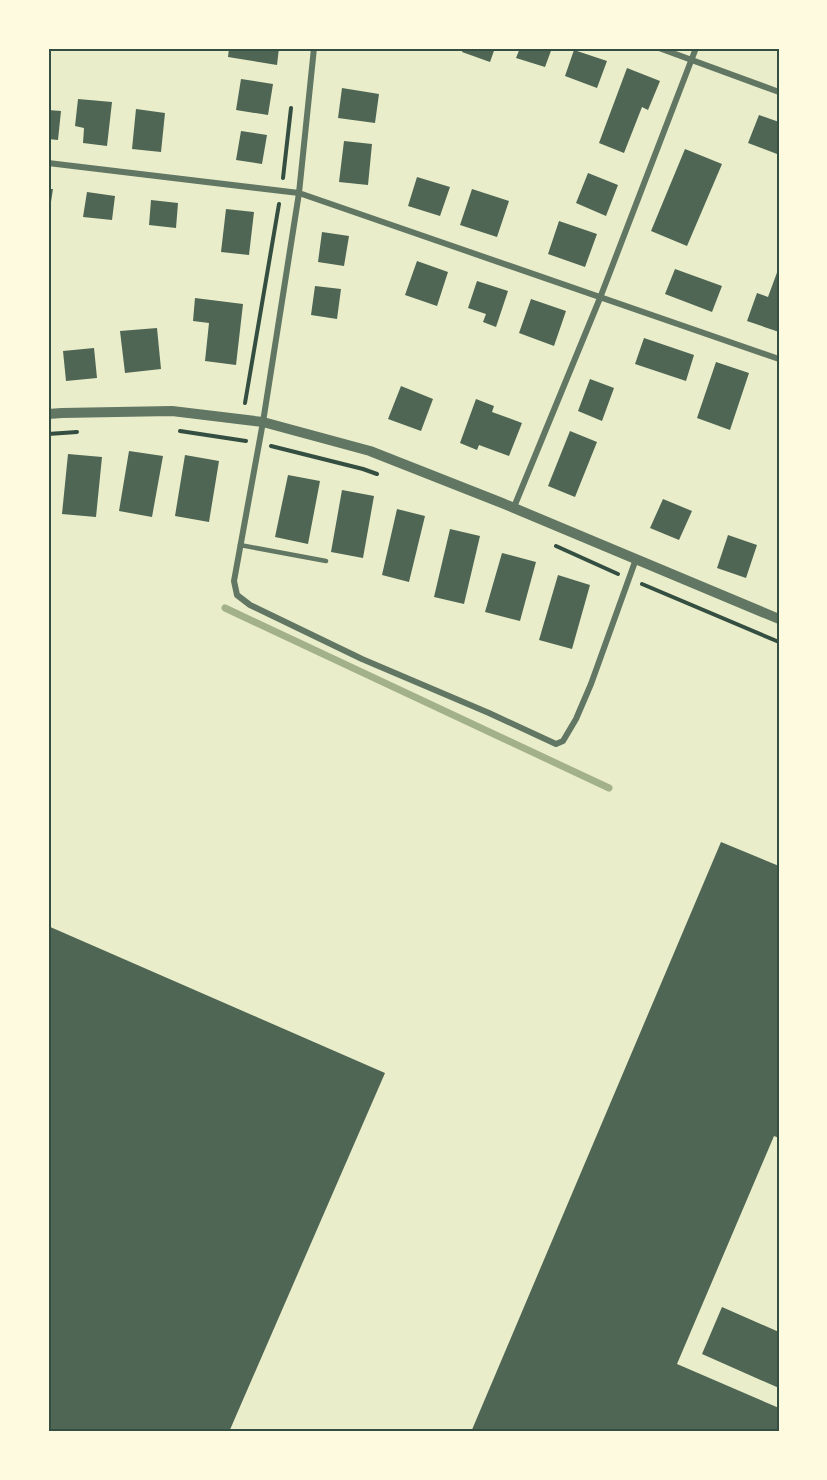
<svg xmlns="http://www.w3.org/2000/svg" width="827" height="1480" font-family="'Source Sans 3',sans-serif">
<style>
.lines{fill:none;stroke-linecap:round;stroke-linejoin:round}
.stream{stroke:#a3b18a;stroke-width:7}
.building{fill:#4f6655}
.path{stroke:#344e41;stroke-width:4}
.service{stroke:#617663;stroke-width:4.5}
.minor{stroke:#617663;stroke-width:6}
.tertiary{stroke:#617663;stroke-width:10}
.neatline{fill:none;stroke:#344e41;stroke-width:2}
</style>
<rect width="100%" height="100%" fill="#e9edc9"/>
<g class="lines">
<path class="stream" d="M 225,608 L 609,788"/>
</g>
<path class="building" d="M 229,48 L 279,48 L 277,65 L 228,57 Z
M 463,48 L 495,48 L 490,62 L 462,52 Z
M 520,48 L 552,48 L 545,67 L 516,58 Z
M 574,50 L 607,61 L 597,88 L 565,76 Z
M 627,68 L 660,81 L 648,110 L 642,107 L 624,153 L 599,143 Z
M 241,79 L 273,84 L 268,115 L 236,110 Z
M 342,88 L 379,94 L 375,123 L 338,118 Z
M 78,99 L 112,102 L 107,146 L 83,143 L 84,128 L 75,126 Z
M 136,109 L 165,113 L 161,152 L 132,149 Z
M 48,110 L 61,111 L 58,140 L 48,139 Z
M 759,115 L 779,122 L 779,149 L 777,154 L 748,143 Z
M 241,131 L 267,135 L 262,164 L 236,160 Z
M 344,141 L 372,144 L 368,185 L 339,182 Z
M 685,149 L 722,164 L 687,246 L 651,231 Z
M 588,173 L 618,185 L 606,216 L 576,203 Z
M 417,177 L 450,187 L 440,216 L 408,206 Z
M 48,189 L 53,189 L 49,215 L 48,215 Z
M 472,189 L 509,201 L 497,237 L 460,225 Z
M 87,192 L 115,196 L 112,220 L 83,217 Z
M 151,200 L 178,203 L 176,228 L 149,225 Z
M 226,209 L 254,212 L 249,255 L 221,252 Z
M 559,221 L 597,234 L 585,267 L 548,254 Z
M 322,232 L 349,236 L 344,266 L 318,262 Z
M 417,261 L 448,272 L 437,306 L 405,295 Z
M 779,267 L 779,332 L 747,321 L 757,293 L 768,297 Z
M 675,269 L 722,286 L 712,312 L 665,294 Z
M 477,281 L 508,291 L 496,327 L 483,322 L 486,314 L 468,308 Z
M 315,286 L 341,289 L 337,319 L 311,315 Z
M 195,298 L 243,304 L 236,365 L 205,361 L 209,323 L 193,321 Z
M 531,299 L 566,311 L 554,346 L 519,333 Z
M 157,328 L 161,369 L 125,373 L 120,331 Z
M 644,338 L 694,355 L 686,381 L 635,364 Z
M 94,348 L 97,378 L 66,381 L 63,351 Z
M 716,362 L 749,373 L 730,430 L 697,418 Z
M 590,379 L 614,388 L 602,421 L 578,411 Z
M 401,386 L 433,399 L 421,431 L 388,419 Z
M 476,399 L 494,406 L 492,412 L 522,423 L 509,456 L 479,445 L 477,450 L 460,443 Z
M 570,431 L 597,442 L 575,497 L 548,486 Z
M 129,451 L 163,456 L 152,517 L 119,511 Z
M 68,454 L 102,457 L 96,517 L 62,514 Z
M 185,455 L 219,461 L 209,522 L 175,516 Z
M 288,475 L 320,481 L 308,544 L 275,537 Z
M 342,490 L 374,496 L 363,558 L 331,552 Z
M 663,499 L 692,511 L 679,540 L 650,528 Z
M 397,509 L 425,516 L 409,582 L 382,575 Z
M 450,529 L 480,536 L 464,604 L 434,597 Z
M 728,535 L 757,545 L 746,578 L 717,568 Z
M 502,553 L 536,562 L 520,621 L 485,612 Z
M 558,575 L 590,585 L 572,649 L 539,640 Z
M 721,842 L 779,866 L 779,1138 L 774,1136 L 677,1364 L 779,1408 L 779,1432 L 471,1432 Z
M 48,926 L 385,1073 L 229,1432 L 48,1432 Z
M 722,1307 L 779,1332 L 779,1388 L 702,1354 Z"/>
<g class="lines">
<path class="path" d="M 283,178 L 291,108
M 245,403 L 279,204
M 180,431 L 246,441
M 48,434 L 77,432
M 271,446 L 363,469 L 377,474
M 556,546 L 618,574
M 642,584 L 779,642"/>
<path class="service" d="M 240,545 L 326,561"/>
<path class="minor" d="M 314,48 L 299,193 L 263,422 L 234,581 L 237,595 L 250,605 L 362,659 L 489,713 L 556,744 L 563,741 L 576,719 L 591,684 L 636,559
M 659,48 L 779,92
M 48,163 L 299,193 L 779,359
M 514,507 L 600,298 L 696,48"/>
<path class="tertiary" d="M 48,414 L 62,413 L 172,411 L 263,422 L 370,451 L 502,503 L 779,619"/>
</g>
<rect width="827" height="1480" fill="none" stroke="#fefae0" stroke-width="99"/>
<rect x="50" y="50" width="728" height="1380" class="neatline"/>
</svg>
